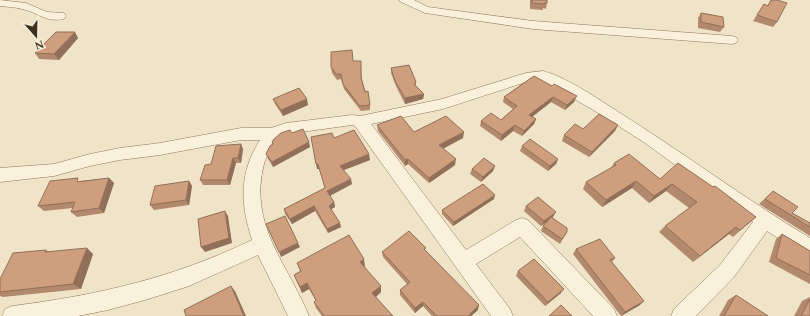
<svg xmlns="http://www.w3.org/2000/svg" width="810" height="316" viewBox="0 0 810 316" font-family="Spectral,serif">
<rect width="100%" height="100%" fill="#f0e4c8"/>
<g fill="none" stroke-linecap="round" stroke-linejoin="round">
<defs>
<g id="minor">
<path d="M0 0 26 3 47 12 64 13 66 16 64 19C45 23 38 12 22 9 15 7 7 7 0 6Z"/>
<path d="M399 0H414L428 7 533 21 732 36 736 37 738 40 736 43 732 44 533 29 425 13 401 2Z"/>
<path d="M543 71C567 77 598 99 620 113 684 153 745 199 810 238V256L803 254 767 231 734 277 696 316H671L674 309 720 265 753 222 645 143 595 111 541 80H532L443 109 371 124 466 250 516 220 522 218 528 220 614 309 617 316H593L520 237 476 264 510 309 513 316H491L355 126 352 125 287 134C285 135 281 136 279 138 273 141 266 158 264 164 248 225 288 264 309 316H288L258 255 189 286 145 300 108 310 78 316H2L5 309 12 306C99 295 173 278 252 240 240 203 239 173 260 140H241L160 155 120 160 90 166 54 176 0 182V168L54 164 90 154 120 148 160 143 241 128H271L286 123 352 115 360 116 442 99 526 73Z"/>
</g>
</defs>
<use href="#minor" stroke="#8d765c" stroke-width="1"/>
<use href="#minor" fill="#faf1dc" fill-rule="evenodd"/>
</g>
<g fill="#b2896c">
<path d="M530 0H547V3L546 9 543 8V10L530 9Z"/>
<path d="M771 0 777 22 773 27 753 21 764 4 767 6Z"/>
<path d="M701 13 724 27 720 32 698 28V18Z"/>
<path d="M78 38 59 60 39 59 35 53Z"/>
<path d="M353 61 361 67 362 80 370 105V110L361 111 344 89 341 79 337 80 332 73 331 67Z"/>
<path d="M391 68 416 82V86L424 94 423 99 405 104 396 86 391 73Z"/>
<path d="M534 76 574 102 565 110 551 102 532 117 536 119 534 124 522 136 513 131 501 141 480 126 481 121 501 120 513 109 503 102 504 97Z"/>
<path d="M273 99 308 105 283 116 275 104Z"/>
<path d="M377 125 414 132 463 138 443 149 455 165 429 183 408 164 405 166 402 162 378 131Z"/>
<path d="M615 131 589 157 562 141 564 135Z"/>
<path d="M334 138 370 160 344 170 352 184 330 196 334 202 335 207 331 209 341 227 328 233 315 211 292 224 285 214 284 209 325 188 319 169H317Z"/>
<path d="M272 142 310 147 273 167 268 159 266 154 272 144Z"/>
<path d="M522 146 558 159 556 164 548 171 520 151Z"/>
<path d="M243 149 241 163H236L230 185H203L200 180 211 164Z"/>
<path d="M614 163 660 179 756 217 733 237 729 234 693 262 659 232 665 226 689 208 666 191 649 203 632 188 602 207 583 189 586 182 611 168Z"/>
<path d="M472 169 493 171 481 182 470 174Z"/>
<path d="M109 178 114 183 104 213 77 217 71 212 73 208 44 211 38 206 81 181Z"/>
<path d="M189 181 192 186 189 205 154 210 150 205Z"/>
<path d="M773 191 792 213 810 223V236L759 204Z"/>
<path d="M494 199 453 226 442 214V210Z"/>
<path d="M526 206 553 217 552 218 567 232 560 244 541 231 543 226 548 221 541 226 524 211Z"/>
<path d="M782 234 810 251V284L769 262 776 239Z"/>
<path d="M576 249 615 258 612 262 640 305 621 316 573 254Z"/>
<path d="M46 250 49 252 93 254 81 289 3 297 0 296V279Z"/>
<path d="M426 251 478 310 471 316H432L423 306 415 313 400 295V290L407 284 383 257 382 252Z"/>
<path d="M297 263 365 266H364L381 292 376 297 393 316H322L316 308 314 302 316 301 309 289 302 293 294 275 300 271Z"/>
<path d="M518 271 561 293 545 306 516 276Z"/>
<path d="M736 295 768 316H719L728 300Z"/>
<path d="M810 297V316H794L802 301Z"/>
</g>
<g fill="#916f58">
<path d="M75 32 78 38 59 60 54 54Z"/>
<path d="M424 94 423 99 405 104V98Z"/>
<path d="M577 96 574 102 565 110 567 105Z"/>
<path d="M553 97 551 102 528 120 529 115Z"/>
<path d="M307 99 308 105 283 116 281 110Z"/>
<path d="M536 119 534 124 522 136 524 131Z"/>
<path d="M515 125 513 131 501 141 502 135Z"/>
<path d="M618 125 615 131 589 157 592 152Z"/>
<path d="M464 132 463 138 438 151 439 145Z"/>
<path d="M309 142 310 147 273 167 272 162Z"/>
<path d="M241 144 243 149 241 163 238 158Z"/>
<path d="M369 154 370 160 341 171 340 166Z"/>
<path d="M233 158 236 163 230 185 227 180Z"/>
<path d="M408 159V164L405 166V160Z"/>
<path d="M456 159 455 165 429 183V178Z"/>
<path d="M558 159 556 164 548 171 550 166Z"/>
<path d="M316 164H318L319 169H317Z"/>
<path d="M495 166 493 171 481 182 483 177Z"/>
<path d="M109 178 114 183 104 213 99 208Z"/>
<path d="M351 179 352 184 329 196 327 191Z"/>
<path d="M189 181 192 186 189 205 186 200Z"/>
<path d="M636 181 632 188 602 207 606 200Z"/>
<path d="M672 184 666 191 649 203 654 196Z"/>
<path d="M495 195 494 199 453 226 454 222Z"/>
<path d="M334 202 335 207 330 210 329 206Z"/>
<path d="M314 206 315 211 292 224 290 219Z"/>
<path d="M225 211 228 216 232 243 205 252 201 247Z"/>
<path d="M556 212 553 217 541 226 544 221Z"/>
<path d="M340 223 341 227 328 233 327 229Z"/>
<path d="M736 227 729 234 693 262 700 256Z"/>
<path d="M298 243 300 247 281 257 279 252Z"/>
<path d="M87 248 93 254 81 289 73 284Z"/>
<path d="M364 259 365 266 361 268 360 262Z"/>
<path d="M307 283 309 289 302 293 300 287Z"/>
<path d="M231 286 235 291 246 316H244Z"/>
<path d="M381 286V292L373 299 372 293Z"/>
<path d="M564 289 561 293 545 306 548 302Z"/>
<path d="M644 301 640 305 621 316 625 312Z"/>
<path d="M423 302V306L415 313V308Z"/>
<path d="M479 305 478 310 471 316H468Z"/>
</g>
<g fill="#cf9f7d" stroke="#916f58">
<path d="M532 0H547V3H544V4L532 3Z"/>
<path d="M771 0H777L787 3 777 22 757 15 764 4 768 6Z"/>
<path d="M701 13 723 17 724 27 701 22Z"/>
<path d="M56 32H75L54 54 35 53Z"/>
<path d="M352 50 353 61H361V78L365 92 368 91 370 105 360 106 343 84 341 74H336L331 67V52Z"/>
<path d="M409 65 416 82 414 84 424 94 405 98 395 81 391 68Z"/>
<path d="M534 76 552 86 554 84 577 96 567 105 553 97 529 115 536 119 524 131 515 125 502 135 481 121 491 113 501 120 517 106 504 97Z"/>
<path d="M299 88 307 99 281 110 273 99Z"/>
<path d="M599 114 618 125 592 152 564 135 575 124 583 129Z"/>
<path d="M401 116 414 132 446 116 464 132 439 145 456 159 429 178 408 159 405 160 377 125Z"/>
<path d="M303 129 309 142 272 162 266 154 270 146 273 144 272 142 274 139 281 133 290 130 292 133Z"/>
<path d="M354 130 369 154 340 166 351 179 327 191 334 202 329 206 340 223 327 229 314 206 290 219 284 209 325 188 318 164H316L311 137 332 133 334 138Z"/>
<path d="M530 139 558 159 550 166 522 146Z"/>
<path d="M241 144 238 158H233L227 180H200L205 165 211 164 216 146Z"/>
<path d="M629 154 660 179 678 163 713 187 715 186 756 217 740 230 736 227 700 256 665 226 697 202 672 184 654 196 636 181 606 200 586 182 616 165 614 163Z"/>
<path d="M484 158 495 166 483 177 472 169Z"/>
<path d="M78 178 77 182 109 178 99 208 71 212 75 202 38 206 50 181Z"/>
<path d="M189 181 186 200 150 205 155 186Z"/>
<path d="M483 184 495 195 454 222 442 210Z"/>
<path d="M773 191 798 207 792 213 810 223V227L765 199Z"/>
<path d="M538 197 556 212 544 221 526 206Z"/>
<path d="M225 211 229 238 201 247 198 219Z"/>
<path d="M285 216 298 243 279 252 266 224Z"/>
<path d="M551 217 567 228V232L562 239 543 226Z"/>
<path d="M409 231 426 248 424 249 479 305 468 316H437L423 302 415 308 400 290 410 282 382 252Z"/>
<path d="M782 234 810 251V275L776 258Z"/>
<path d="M349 235 364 259 360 262 381 286 372 293 393 316H324L314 302 316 300 307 283 300 287 294 275 301 271 297 263Z"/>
<path d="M600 239 615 258 610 260 644 301 625 312 576 249Z"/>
<path d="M87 248 73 284 0 292V279L13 253 46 250 45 252Z"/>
<path d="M534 259 564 289 548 302 518 271Z"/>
<path d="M231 286 244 316H186L184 310Z"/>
<path d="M736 295 768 316H724Z"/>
<path d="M810 299V316H801Z"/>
<path d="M561 305 572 316H549Z"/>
</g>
<g transform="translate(36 36) rotate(160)" stroke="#f7eed8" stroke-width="3" paint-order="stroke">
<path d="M0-3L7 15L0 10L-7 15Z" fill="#3d2e20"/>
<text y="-6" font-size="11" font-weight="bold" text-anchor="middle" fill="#3d2e20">N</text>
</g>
</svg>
